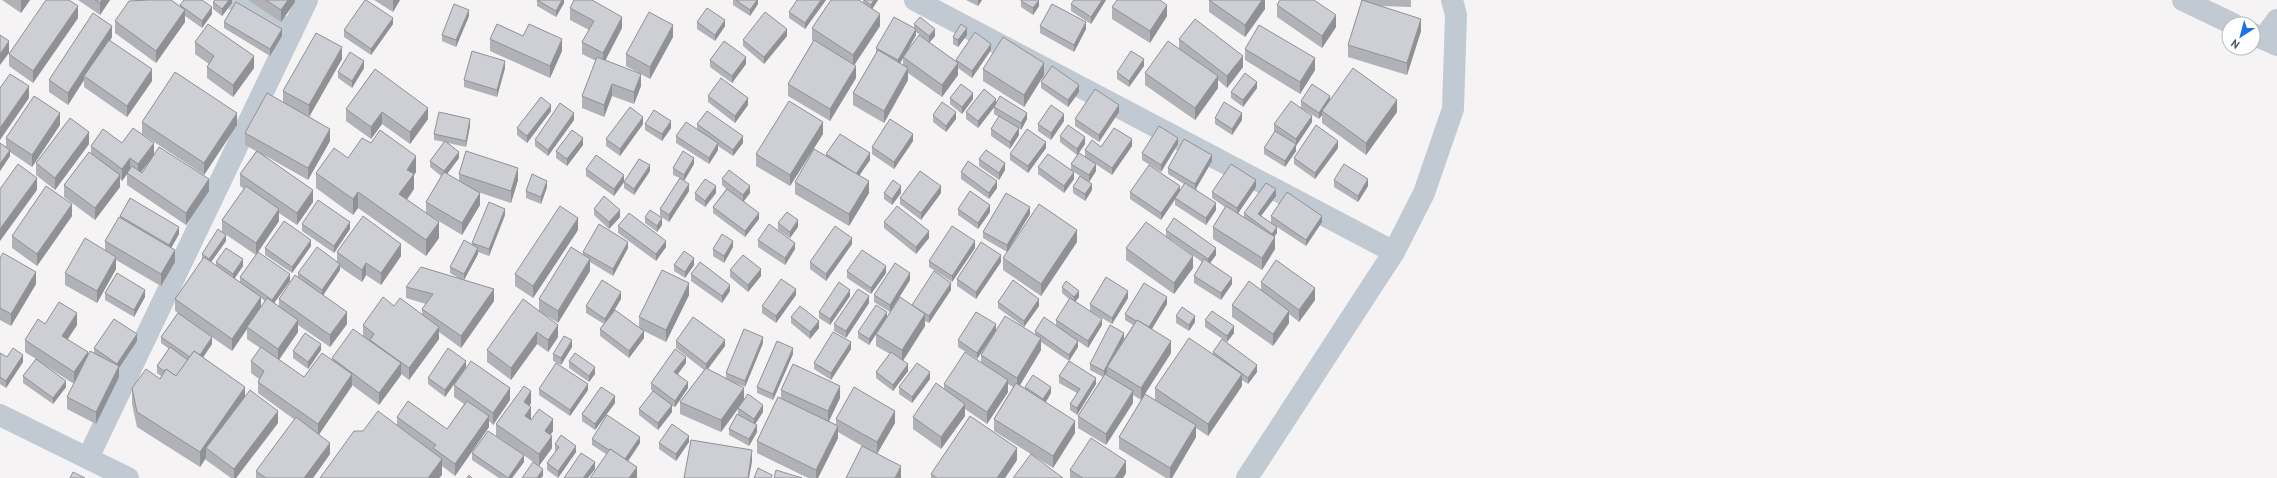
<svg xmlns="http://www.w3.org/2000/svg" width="2277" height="478" viewBox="0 0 2277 478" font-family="'PT Sans',sans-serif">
<rect width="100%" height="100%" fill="#f5f3f3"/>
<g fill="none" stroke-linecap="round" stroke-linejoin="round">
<g stroke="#c1cad2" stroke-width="22">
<path d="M235 0 292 32"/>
<path d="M915 0 1394 252"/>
<path d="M2183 0 2233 24"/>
<path d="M2253 34 2277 45"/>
<path d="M2263 39 2277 20"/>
<path d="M88 458 307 0"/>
<path d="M1247 478 1394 252 1424 193 1453 109 1456 15 1452 0"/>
</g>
<path stroke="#c1cad2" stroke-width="22" d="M0 415 128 478"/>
</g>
<g fill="#b0b2b7" fill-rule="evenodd">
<path d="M2 0H30L21 13Z"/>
<path d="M78 0H110L100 15Z"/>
<path d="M139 0H171L180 7V5L212 14 202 28 185 16V22L156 63 115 33V21L140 1Z"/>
<path d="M232 0V3L222 16 213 9V2Z"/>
<path d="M248 0H295V2L281 22Z"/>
<path d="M374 0H400L393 12Z"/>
<path d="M537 0H564V3L556 17 537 6Z"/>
<path d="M733 0H758V4L750 16 733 5Z"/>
<path d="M826 0 805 29 789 18V12Z"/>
<path d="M863 0H878L872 9 880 26 854 65 856 78 830 121 788 96V84L813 41 812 40V28L863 3Z"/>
<path d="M966 0H982L978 6Z"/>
<path d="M1074 0H1106L1091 24 1071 11V4Z"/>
<path d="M1209 0H1265V9L1245 37 1209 12Z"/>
<path d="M1362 0H1411V7L1381 6 1421 31 1407 75 1348 57V45Z"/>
<path d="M1021 1 1039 6 1033 15 1021 7Z"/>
<path d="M1277 5 1336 27 1322 48 1277 17Z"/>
<path d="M1112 7 1167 16 1150 43 1112 19Z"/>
<path d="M570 8 622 28 605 60 641 86 634 104 612 96 604 117 582 108V96L596 61 582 54V42L589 30 570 20Z"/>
<path d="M469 16 456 47 442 41V35Z"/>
<path d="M78 18 33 83 9 66V54Z"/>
<path d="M224 22 282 36 270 56 224 28Z"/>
<path d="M697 22 725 26 715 41 697 29Z"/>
<path d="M393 24 371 55 344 37V30Z"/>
<path d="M914 24 935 36 929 43 956 61V60L991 50 972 78 958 68V75L942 97 908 73V80L884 123 853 105V93L876 53V48L914 28ZM916 32 926 40 905 55 916 35ZM903 58V65L900 63Z"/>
<path d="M1040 26 1086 29 1074 52 1040 33Z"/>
<path d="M967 35 958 47 953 44V37Z"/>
<path d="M523 36 562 51 550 78 490 51V39Z"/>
<path d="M787 36 764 64 743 46V40Z"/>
<path d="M112 37 110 41 152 81 127 117 84 87V80L68 105 49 92V80Z"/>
<path d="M673 37 650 79 626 66V54Z"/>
<path d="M1179 39 1243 67 1227 88 1218 80V88L1195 120 1145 85V73L1179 49Z"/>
<path d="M195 42 254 68 233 97 207 78V67L209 64 195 54Z"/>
<path d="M1245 49 1315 70 1300 94 1245 60Z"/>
<path d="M342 59 309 117 330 141 308 180 264 155 313 202 297 225 279 213V221L258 252 290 281 274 303 279 306V299L298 278V273L337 261V252L401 256 381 285 366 275 362 282 340 267V270L323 295 347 324 330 347 298 325V332L279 360 304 377 332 360V358L363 336V325L394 306 422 315V309L426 304 406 298V287L462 280 450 273V267L472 245V243L505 215 489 256 478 252V254L464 280 494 301 461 348 439 332V339L409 380 401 374V375L379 405 352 385V386L319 434 330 454 313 478H256V471L295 420 258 393V382L259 379 251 373V361L260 348 247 339V329L232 351 193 324 212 344 203 357 245 396 278 423 236 478H231L206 460V458L200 467 137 427 132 404V388L160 379 161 376 157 373V366L169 349 161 343V337L178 313 175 311V299L202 260V254L226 241 211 262 216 266V262L243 266 234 278 240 282V277L256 255 222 232V220L244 189 240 186V174L256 151 245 145V133L283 102V91ZM261 298 265 301 261 307Z"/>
<path d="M710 60 746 64 732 83 710 67Z"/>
<path d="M1144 66 1129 87 1117 79V72Z"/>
<path d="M364 68 352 88 338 78V72Z"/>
<path d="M505 68 497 97 464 87V80Z"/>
<path d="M375 69 428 119 410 144 382 124 371 139 346 121V109Z"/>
<path d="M983 69 1044 75 1024 107 983 81Z"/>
<path d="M1041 82 1079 92 1068 107 1041 88Z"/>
<path d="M1257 88 1243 107 1231 98V92Z"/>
<path d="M708 96 748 105 735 123 708 102Z"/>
<path d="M950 98 973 99 962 114 950 104Z"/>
<path d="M1330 100 1397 112 1366 155 1322 123V115L1319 119 1301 108V101Z"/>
<path d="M996 104 1027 119 1021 130 1019 128V135L1010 149 991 136V129L999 117 994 114V107L978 128 966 119V112Z"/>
<path d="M551 111 527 143 517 135V128Z"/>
<path d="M1119 112 1099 142 1075 126V119Z"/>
<path d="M933 115 956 119 946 132 933 122Z"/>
<path d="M1215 118 1242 120 1232 135 1215 124Z"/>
<path d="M574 120 548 156 535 146V140Z"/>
<path d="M1064 121 1051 140 1038 131V124Z"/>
<path d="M142 122 237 125 204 175 142 134Z"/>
<path d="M1312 122 1296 146V151L1285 167 1264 154V148L1275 131H1274V124Z"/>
<path d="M643 124 620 156 606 146V139Z"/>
<path d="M645 124 671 128 662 141 645 130Z"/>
<path d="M697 124 743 143 733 156 718 146V150L709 164 676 143V136L697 130Z"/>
<path d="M60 125 32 167 10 152V156L0 171V143L6 147V138Z"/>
<path d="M470 126 466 147 448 143 459 158 447 174 459 181V174L518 180 511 203 478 192 480 205 462 235 427 214 439 238 426 256 358 208 353 215 316 188V173L348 158 416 172 414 175V189L407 200 426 213V202L441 176 430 167V161L444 142 434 140V134Z"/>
<path d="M823 134 790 186 756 166V154Z"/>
<path d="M1060 136 1085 144 1079 153 1096 171 1089 182 1092 190 1085 201 1073 193V187L1080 176 1071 170V164L1077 155 1060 142Z"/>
<path d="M913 141 894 169 872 154V147Z"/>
<path d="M122 143 154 155 209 191 186 225 127 185V174L122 181 120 179V187L95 220 64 197V185L91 153V146ZM151 159 142 173 141 172Z"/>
<path d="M89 144 55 190 36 175V163Z"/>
<path d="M1178 144 1161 172 1142 160V153Z"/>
<path d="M583 145 567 166 556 158V151Z"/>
<path d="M1132 146 1112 175 1085 157V150L1101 147Z"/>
<path d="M1046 148 1028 173 1010 160V154Z"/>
<path d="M1338 148 1315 179 1294 164V158Z"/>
<path d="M826 154 870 160 859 176 869 193 849 226 795 194V182L826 156Z"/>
<path d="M979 159 1005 170 999 180 979 166Z"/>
<path d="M1212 161 1196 189 1216 210 1206 225 1175 205V199L1161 220 1130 199V192L1180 191 1184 184 1168 174V168Z"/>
<path d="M694 164 684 181 689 191 669 222 660 216V209L680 178 673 175V168Z"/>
<path d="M1038 167 1074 179 1064 193 1038 174Z"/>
<path d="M586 169 624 182 614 196 586 176Z"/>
<path d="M650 171 634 195 624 188V182Z"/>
<path d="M961 172 997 188 989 199 961 179Z"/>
<path d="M722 179 750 193 744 201 759 219 745 237 713 213V207L726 189 722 185Z"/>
<path d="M1334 180 1368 186 1358 202 1334 187Z"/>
<path d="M547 187 541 204 526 198V191Z"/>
<path d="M1256 187 1238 213 1244 218V213L1276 196 1261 216 1271 223V216L1322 222 1306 246 1277 227V233L1274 237 1275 249 1262 270 1213 239V227L1225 207 1212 198V192Z"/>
<path d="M695 193H716L705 207 695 200Z"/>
<path d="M884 193H901L892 205 884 199Z"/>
<path d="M941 193 921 220 900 204V198Z"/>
<path d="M594 209 620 217 609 229 594 215Z"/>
<path d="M958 209 990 212 978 229 958 215Z"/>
<path d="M1030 214 1010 246 1077 242 1041 296 1003 270V258L1007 252 983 238V232Z"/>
<path d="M72 216 37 266 12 248V236Z"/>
<path d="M120 216 179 234 171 248 175 262 161 286 116 260V269L97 303 65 285V273L105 250V241L120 218Z"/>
<path d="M645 217 662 225 657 232 645 223Z"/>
<path d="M884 222 929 238 916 254 884 228Z"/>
<path d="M778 223 798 227 790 238 778 230Z"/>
<path d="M302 224 350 229 334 253 302 231Z"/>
<path d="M618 226 666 247 656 261 618 233Z"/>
<path d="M578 230 533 298 515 286V274Z"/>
<path d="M1166 230 1216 255 1210 263 1232 284 1221 300 1194 283V276L1202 262 1172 240 1193 268 1174 294 1126 260V248L1166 236Z"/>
<path d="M758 240 795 249 785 265 758 247Z"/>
<path d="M852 244 826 281 810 269V262Z"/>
<path d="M311 246 292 273 265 255V248Z"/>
<path d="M733 247 724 263 713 256V249Z"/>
<path d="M628 248 613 276 590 262V271L558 323 547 316 558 337 548 352 537 344 511 380 487 362V350L539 310V299L583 255V252Z"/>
<path d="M975 248 952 282 929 267V261Z"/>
<path d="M0 258 36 284 11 326 0 320Z"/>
<path d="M1001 262 976 299 957 286V279Z"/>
<path d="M674 265H694L685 278 674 271Z"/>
<path d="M730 270 761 276 748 292 730 277Z"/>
<path d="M847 271 886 273 871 294 847 278Z"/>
<path d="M691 274 730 291 722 303 691 281Z"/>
<path d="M910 280 890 312 874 302V295Z"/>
<path d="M1261 282 1315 300 1299 322 1289 314V323L1273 346 1232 317V305L1261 290Z"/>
<path d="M1062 287 1079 297 1075 302 1102 325 1088 348 1078 341V347L1069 361 1096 384 1077 415 1070 410V404L1077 393 1059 383V376L1069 361 1041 342V350L1020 385 1025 388V387L1051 393 1046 402 1075 433 1053 468 994 431V419L1013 387 1008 384V392L987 424 965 409V416L941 449 913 429V417L944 389V384L981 363V355L1035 334V331L1056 326V320L1069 299 1062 293Z"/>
<path d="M951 290 929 323 925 321V326L903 361 908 371 893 391 876 378V372L890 354 876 346V334L869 345 858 338V332L912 305Z"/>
<path d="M105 293 145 297 134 317 105 300Z"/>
<path d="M689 295 666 342 644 331V338L629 358 600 336V329L604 324 586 313V306L621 299 613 313 639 328V317Z"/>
<path d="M796 295 776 323 762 313V306Z"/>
<path d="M850 296 830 325 819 318V312Z"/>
<path d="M1128 298 1112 324 1090 311V304Z"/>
<path d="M998 302 1039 306 1024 327 998 308Z"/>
<path d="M869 303 846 338 834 331V324Z"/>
<path d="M1167 304 1152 329 1171 353 1145 394 1155 400V388L1213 354V352L1257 372 1248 384 1242 380V386L1208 436 1196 428V437L1172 478H1166L1119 449V437L1141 400 1133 395V403L1106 445 1078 428V416L1103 377 1090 370V364L1124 339 1133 325 1125 320V314Z"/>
<path d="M1176 316 1195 322 1189 331 1176 323Z"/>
<path d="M791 317 819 328 810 339 791 323Z"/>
<path d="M1205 320 1234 333 1227 342 1205 327Z"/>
<path d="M45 324 77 325 68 339 88 356 94 353V348L137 341 119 368V377L96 424 67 409V397L74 384 40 362 66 387 53 404 23 383V376L36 359 25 352V340Z"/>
<path d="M996 331 977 359 958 347V340Z"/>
<path d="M676 341 725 346 708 369 726 378V373L763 343 745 387 735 383 744 399 763 412 755 424 757 432 749 446 729 435V429L738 414V409L721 432 680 414V402L704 370 676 348Z"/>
<path d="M572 347 561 365 553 361V354Z"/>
<path d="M851 349 831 380 814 369V363Z"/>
<path d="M321 350 308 369 293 358V351Z"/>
<path d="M0 353 7 357 23 362 6 388 0 384Z"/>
<path d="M793 354 773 400 757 393V387Z"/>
<path d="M569 361 595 374 589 382 569 368Z"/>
<path d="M686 363 678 374 688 388 675 407 672 406V412L658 430 639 415V409L653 391 651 390V383Z"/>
<path d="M466 367 445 397 428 384V378Z"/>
<path d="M930 379 912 403 899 394V387Z"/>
<path d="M454 385 510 400 493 425 489 421V427L455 476 442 466V475L439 478H320L363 431 397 425V417L447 429 464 404 454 397Z"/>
<path d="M539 389 588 390 570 416 539 395Z"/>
<path d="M781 390 840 398 829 421 836 425V419L895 423 877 453 901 478H846L862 446 838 432V438L818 478H808L757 453V441L781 398Z"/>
<path d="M531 403 530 405 531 419 553 431 550 435 552 448 539 466 496 436V424Z"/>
<path d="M615 403 595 430 582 421V414Z"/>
<path d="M592 439 640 443 628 461 637 478 606 454 592 445Z"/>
<path d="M689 442 676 461 659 449V443Z"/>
<path d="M555 444 576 452 558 478 547 470V463L556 451H555Z"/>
<path d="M472 453 524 462 512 478H499L472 460Z"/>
<path d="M1017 460 1005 478H931V474Z"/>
<path d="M1070 470 1126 473 1123 478H1070Z"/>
</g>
<g fill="#909195">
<path d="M21 0H30L21 13Z"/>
<path d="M102 0H110L100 15V3Z"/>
<path d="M229 0H232V3L222 16V9Z"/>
<path d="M288 0H295V2L281 22V10Z"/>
<path d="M393 0H400L393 12Z"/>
<path d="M562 0H564V3L556 17V11Z"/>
<path d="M757 0H758V4L750 16V10Z"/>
<path d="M821 0H826L805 29V23Z"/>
<path d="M874 0H878L871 11V5Z"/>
<path d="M978 0H982L978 6Z"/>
<path d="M1039 0V6L1033 15V8Z"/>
<path d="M1102 0H1106L1091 24V17Z"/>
<path d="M1262 0H1265V9L1245 37V25Z"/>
<path d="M1167 5V16L1150 43V31Z"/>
<path d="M78 6V18L33 83V71Z"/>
<path d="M212 7V14L202 28V21Z"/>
<path d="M185 10V22L156 63V51Z"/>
<path d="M469 10V16L456 47V40Z"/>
<path d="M880 14V26L853 67V55Z"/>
<path d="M1336 15V27L1322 48V36Z"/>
<path d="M622 17V28L603 65V53Z"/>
<path d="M393 18V24L371 55V49Z"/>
<path d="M1421 19V31L1407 75V63Z"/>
<path d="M725 20V26L715 41V35Z"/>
<path d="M1086 22V29L1074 52V45Z"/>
<path d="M673 25V37L650 79V67Z"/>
<path d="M112 26V37L86 77 84 76V80L68 105V93Z"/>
<path d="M967 28V35L958 47V40Z"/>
<path d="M282 29V36L270 56V49Z"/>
<path d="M787 29V36L764 64V57Z"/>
<path d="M916 29V35L898 67V60Z"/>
<path d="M935 29V36L929 43V36Z"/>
<path d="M562 39V51L550 78V66Z"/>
<path d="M9 41V53L0 65V54Z"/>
<path d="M991 44V50L972 78V71Z"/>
<path d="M342 47V59L309 117V105Z"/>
<path d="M254 56V68L233 97V85Z"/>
<path d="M1243 56V67L1227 88V76Z"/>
<path d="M746 57V64L732 83V76Z"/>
<path d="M1315 58V70L1300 94V82Z"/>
<path d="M1144 59V66L1129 87V81Z"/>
<path d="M364 61V68L352 88V81Z"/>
<path d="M505 61V68L497 97V90Z"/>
<path d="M958 63V75L942 97V85Z"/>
<path d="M1044 63V75L1024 107V95Z"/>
<path d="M856 66V78L830 121V109Z"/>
<path d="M908 68V80L884 123V111Z"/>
<path d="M152 69V81L127 117V106Z"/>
<path d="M641 74V86L634 104V92Z"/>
<path d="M1218 76V88L1195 120V108Z"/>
<path d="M1257 82V88L1243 107V100Z"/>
<path d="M612 84V96L604 117V105Z"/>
<path d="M1079 85V92L1068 107V100Z"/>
<path d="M29 86V98L0 140V128Z"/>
<path d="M973 93V99L962 114V107Z"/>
<path d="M1330 96V103L1322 111V115L1319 119V113Z"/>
<path d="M748 98V105L735 123V116Z"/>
<path d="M996 99V105L978 128V121Z"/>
<path d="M1397 100V112L1366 155V143Z"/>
<path d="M551 105V111L527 143V136Z"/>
<path d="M1119 105V112L1099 142V135Z"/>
<path d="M428 108V119L410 144V132Z"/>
<path d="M382 112V124L371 139V127Z"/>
<path d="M956 112V119L946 132V126Z"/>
<path d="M60 113V125L32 167V155Z"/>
<path d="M237 113V125L204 175V163Z"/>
<path d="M574 113V120L548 156V150Z"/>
<path d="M1027 113V119L1021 130V123Z"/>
<path d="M1242 113V120L1232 135V129Z"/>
<path d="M1064 114V121L1051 140V133Z"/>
<path d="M1312 116V122L1296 146V139Z"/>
<path d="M643 117V124L620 156V149Z"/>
<path d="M470 119V126L466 147V141Z"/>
<path d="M671 121V128L662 141V134Z"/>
<path d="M823 122V134L790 186V175Z"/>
<path d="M1019 128V135L1010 149V142Z"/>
<path d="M330 129V141L308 180V168Z"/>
<path d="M89 132V144L55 190V178Z"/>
<path d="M913 134V141L894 169V162Z"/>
<path d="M743 136V143L733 156V150Z"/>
<path d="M1085 137V144L1077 155V149Z"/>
<path d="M583 138V145L567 166V159Z"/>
<path d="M1178 138V144L1161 172V165Z"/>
<path d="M1132 139V146L1112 175V168Z"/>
<path d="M1338 141V148L1315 179V173Z"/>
<path d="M1046 142V148L1028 173V166Z"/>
<path d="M154 143V155L138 176V164Z"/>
<path d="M718 143V150L709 164V158Z"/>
<path d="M1296 144V151L1285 167V161Z"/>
<path d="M10 150V156L0 171V164Z"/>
<path d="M459 152V158L444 178V171Z"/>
<path d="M870 153V160L856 180V174Z"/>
<path d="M1212 155V161L1195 190V184Z"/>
<path d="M416 156V172L414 175V189L399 210V194L407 170Z"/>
<path d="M130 158V170L122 181V169Z"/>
<path d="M694 158V164L684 181V175Z"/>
<path d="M1005 163V170L999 180V173Z"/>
<path d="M1096 164V171L1089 182V175Z"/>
<path d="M650 165V171L634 195V189Z"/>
<path d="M518 168V180L511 203V191Z"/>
<path d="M1074 172V179L1064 193V186Z"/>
<path d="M120 175V187L95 220V208Z"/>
<path d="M624 175V182L614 196V189Z"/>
<path d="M37 178V190L0 241V229Z"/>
<path d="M209 179V191L186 225V213Z"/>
<path d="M1368 179V186L1358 202V196Z"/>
<path d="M1256 180V187L1237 215V208Z"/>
<path d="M547 181V187L541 204V197Z"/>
<path d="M869 181V193L849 226V214Z"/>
<path d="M997 181V188L989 199V193Z"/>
<path d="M689 184V191L669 222V215Z"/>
<path d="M1092 184V190L1085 201V194Z"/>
<path d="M716 186V193L705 207V201Z"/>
<path d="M750 186V193L743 202V195Z"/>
<path d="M901 186V193L892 205V199Z"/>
<path d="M941 186V193L921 220V213Z"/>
<path d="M1180 186V192L1161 220V213Z"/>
<path d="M1276 189V196L1258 220V214Z"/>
<path d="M313 190V202L297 225V213Z"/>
<path d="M358 192V208L353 215V199Z"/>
<path d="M480 193V205L462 235V223Z"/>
<path d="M1216 203V210L1206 225V218Z"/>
<path d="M72 204V216L37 266V254Z"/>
<path d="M990 205V212L978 229V223Z"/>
<path d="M1030 207V214L1007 252V245Z"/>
<path d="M279 209V221L256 255V243Z"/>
<path d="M505 209V215L489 256V249Z"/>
<path d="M620 210V217L609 229V222Z"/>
<path d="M759 213V219L745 237V231Z"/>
<path d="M1322 216V222L1306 246V240Z"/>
<path d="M578 218V230L533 298V286Z"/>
<path d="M662 218V225L657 232V226Z"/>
<path d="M798 220V227L790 238V232Z"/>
<path d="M350 222V229L334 253V246Z"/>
<path d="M439 222V238L426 256V240Z"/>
<path d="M179 227V234L169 252V245Z"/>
<path d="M1277 227V233L1272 240V234Z"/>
<path d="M1077 230V242L1041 296V284Z"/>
<path d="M929 231V238L916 254V247Z"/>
<path d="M226 235V241L209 265V259Z"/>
<path d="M1275 237V249L1262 270V258Z"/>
<path d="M852 238V244L826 281V274Z"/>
<path d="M311 240V246L292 273V267Z"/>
<path d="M666 241V247L656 261V254Z"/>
<path d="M733 241V247L724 263V256Z"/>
<path d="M975 241V248L952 282V276Z"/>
<path d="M628 242V248L613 276V269Z"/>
<path d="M795 243V249L785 265V258Z"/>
<path d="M401 244V256L381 285V273Z"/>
<path d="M478 248V254L464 280V274Z"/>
<path d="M1216 248V255L1208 266V259Z"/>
<path d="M175 250V262L161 286V274Z"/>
<path d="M1001 255V262L976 299V292Z"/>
<path d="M1193 256V268L1174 294V283Z"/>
<path d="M116 257V269L97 303V291Z"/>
<path d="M694 258V265L685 278V272Z"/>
<path d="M243 259V266L233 281V274Z"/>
<path d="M590 259V271L558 323V311Z"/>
<path d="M366 263V275L362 282V270Z"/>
<path d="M340 264V270L322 297V290Z"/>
<path d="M886 266V273L871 294V288Z"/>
<path d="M761 269V276L748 292V285Z"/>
<path d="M36 272V284L11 326V314Z"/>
<path d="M910 273V280L890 312V305Z"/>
<path d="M290 274V281L272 306V300Z"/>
<path d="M1232 278V284L1221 300V293Z"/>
<path d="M689 283V295L666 342V330Z"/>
<path d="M951 283V290L929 323V316Z"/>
<path d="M730 285V291L722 303V296Z"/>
<path d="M1315 288V300L1299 322V310Z"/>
<path d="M494 289V301L461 348V336Z"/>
<path d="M796 289V295L776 323V316Z"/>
<path d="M145 290V297L134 317V310Z"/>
<path d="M850 290V296L830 325V319Z"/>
<path d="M1079 291V297L1074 303V297Z"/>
<path d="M1128 291V298L1112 324V318Z"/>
<path d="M621 292V299L605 325V319Z"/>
<path d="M869 296V303L846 338V331Z"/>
<path d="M261 297V309L247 327V329L232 351V339Z"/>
<path d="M1167 297V304L1148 335V328Z"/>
<path d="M1039 299V306L1024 327V321Z"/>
<path d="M1289 311V323L1273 346V334Z"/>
<path d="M347 312V324L330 347V335Z"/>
<path d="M887 312V318L869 345V339Z"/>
<path d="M77 313V325L62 347V336Z"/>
<path d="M925 314V326L902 362V350Z"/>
<path d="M1195 316V322L1189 331V325Z"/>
<path d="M1102 319V325L1088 348V341Z"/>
<path d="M298 320V332L278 361V349Z"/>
<path d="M819 321V328L810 339V332Z"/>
<path d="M996 324V331L977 359V353Z"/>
<path d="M558 325V337L548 352V340Z"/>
<path d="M1234 326V333L1227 342V336Z"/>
<path d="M439 327V339L409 380V368Z"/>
<path d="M644 331V338L629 358V351Z"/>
<path d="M537 332V344L511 380V368Z"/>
<path d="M1124 333V339L1107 367V372L1104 378V371Z"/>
<path d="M137 334V341L119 368V377L96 424V412L117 368V364Z"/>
<path d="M212 337V344L196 368V361Z"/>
<path d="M763 337V343L745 387V381Z"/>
<path d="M1041 338V350L1017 390V378Z"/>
<path d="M572 340V347L561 365V358Z"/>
<path d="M725 340V346L706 371V364Z"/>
<path d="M1078 341V347L1069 361V355Z"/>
<path d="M1171 341V353L1141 400V388Z"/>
<path d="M851 342V349L831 380V373Z"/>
<path d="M321 344V350L308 369V362Z"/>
<path d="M793 348V354L773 400V394Z"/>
<path d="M88 352V364L74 384V372Z"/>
<path d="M23 355V362L6 388V381Z"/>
<path d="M686 357V363L674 379V372Z"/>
<path d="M466 361V367L445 397V390Z"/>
<path d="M401 363V375L379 405V393Z"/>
<path d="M908 364V371L893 391V385Z"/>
<path d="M1257 365V372L1248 384V378Z"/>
<path d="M595 367V374L589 382V376Z"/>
<path d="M930 372V379L912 403V397Z"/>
<path d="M352 374V386L318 436V424Z"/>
<path d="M1242 374V386L1208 436V424Z"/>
<path d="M1096 378V384L1077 415V408Z"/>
<path d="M1008 380V392L987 424V412Z"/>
<path d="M66 381V387L53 404V398Z"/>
<path d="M688 382V388L675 407V401Z"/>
<path d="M588 384V390L570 416V410Z"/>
<path d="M840 386V398L828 423V411Z"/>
<path d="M245 387V403L206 448V458L200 467V452Z"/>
<path d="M1051 387V393L1043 406V399Z"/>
<path d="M510 388V400L493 425V413Z"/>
<path d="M744 388V400L721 432V420Z"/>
<path d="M531 391V403L524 414V402Z"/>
<path d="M1133 391V403L1106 445V434Z"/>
<path d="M615 396V403L595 430V424Z"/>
<path d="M965 404V416L941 449V437Z"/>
<path d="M672 405V412L658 430V423Z"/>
<path d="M763 405V412L754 426V419Z"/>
<path d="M531 407V419L525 428V416Z"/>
<path d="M278 411V423L236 478H234V469Z"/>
<path d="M895 411V423L877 454V442Z"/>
<path d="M489 416V427L455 476V464Z"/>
<path d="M553 419V431L545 443V431Z"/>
<path d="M1075 421V433L1053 468V456Z"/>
<path d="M757 425V432L749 446V439Z"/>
<path d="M1196 425V437L1172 478H1170V468Z"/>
<path d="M838 426V438L818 478H816V470Z"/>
<path d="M552 436V448L539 466V454Z"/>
<path d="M689 436V442L676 461V454Z"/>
<path d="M640 437V443L624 467V460Z"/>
<path d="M330 443V454L313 478H304Z"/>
<path d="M576 446V452L558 478V471Z"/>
<path d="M1017 448V460L1005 478H997Z"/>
<path d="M752 450V462L749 478H748Z"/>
<path d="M524 455V462L512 478H508Z"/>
<path d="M442 459V475L439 478H428Z"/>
<path d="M1126 461V473L1123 478H1115Z"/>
<path d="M595 462V469L588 478H583Z"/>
<path d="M901 466V478H895Z"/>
<path d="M637 467V478H629Z"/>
<path d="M543 469V476L541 478H537Z"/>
</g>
<g fill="#cdcfd5" stroke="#909195">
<path d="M46 0H69L78 6 33 71 9 54Z"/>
<path d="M95 0H102L100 3Z"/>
<path d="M148 0H171L185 10 156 51 115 21 129 1Z"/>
<path d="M184 0H202L212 7 202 21 180 5Z"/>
<path d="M215 0H229L222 9 213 2Z"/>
<path d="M266 0H288L281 10Z"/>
<path d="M365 0H366L393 18 371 49 344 30Z"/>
<path d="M537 0H562L556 11Z"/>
<path d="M574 0H592L622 17 603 53 582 42 594 21 570 8Z"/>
<path d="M736 0H757L750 10Z"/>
<path d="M797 0H821L805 23 789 12Z"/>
<path d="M831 0H859L880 14 853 55 812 28Z"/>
<path d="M864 0H874L871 5Z"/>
<path d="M1021 0H1039L1033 8 1021 1Z"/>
<path d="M1074 0H1102L1091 17 1071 4Z"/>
<path d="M1117 0H1160L1167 5 1150 31 1112 7Z"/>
<path d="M1209 0H1262L1245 25Z"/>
<path d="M1280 0H1314L1336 15 1322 36 1277 5Z"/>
<path d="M1362 0 1421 19 1407 63 1348 45Z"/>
<path d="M236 2 282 29 270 49 224 22Z"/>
<path d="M454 4 469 10 456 40 442 35Z"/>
<path d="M1052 4 1086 22 1074 45 1040 26Z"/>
<path d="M707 8 725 20 715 35 697 22Z"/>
<path d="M649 12 673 25 650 67 626 54Z"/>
<path d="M765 12 787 29 764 57 743 40Z"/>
<path d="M93 13 112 26 68 93 49 80Z"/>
<path d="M894 17 916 29 898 60 876 48Z"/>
<path d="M920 17 935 29 929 36 914 24Z"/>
<path d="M1195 19 1243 56 1227 76 1179 39Z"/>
<path d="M208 24 254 56 233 85 207 67 214 56 195 42Z"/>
<path d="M497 24 523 36 529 24 562 39 550 66 490 39Z"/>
<path d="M961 24 967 28 958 40 953 37Z"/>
<path d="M1259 25 1315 58 1300 82 1245 49Z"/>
<path d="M975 32 991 44 972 71 956 60Z"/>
<path d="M316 33 342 47 309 105 283 91Z"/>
<path d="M0 35 9 41 0 54Z"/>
<path d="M919 35 958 63 942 85 903 57Z"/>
<path d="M1003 37 1044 63 1024 95 983 69Z"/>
<path d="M109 40 152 69 127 106 84 76Z"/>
<path d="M814 40 856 66 830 109 788 84Z"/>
<path d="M724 41 746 57 732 76 710 60Z"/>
<path d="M1168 41 1218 76 1195 108 1145 73Z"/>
<path d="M878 50 908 68 884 111 853 93Z"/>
<path d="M472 51 505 61 497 90 464 80Z"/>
<path d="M1131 51 1144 59 1129 81 1117 72Z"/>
<path d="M350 52 364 61 352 81 338 72Z"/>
<path d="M597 57 641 74 634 92 612 84 604 105 582 96Z"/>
<path d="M1052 66 1079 85 1068 100 1041 82Z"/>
<path d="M1353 68 1397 100 1366 143 1322 111Z"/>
<path d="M375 69 428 108 410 132 382 112 371 127 346 109Z"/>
<path d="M175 72 237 113 204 163 142 122Z"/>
<path d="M1245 73 1257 82 1243 100 1231 92Z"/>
<path d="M10 74 29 86 0 128V88Z"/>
<path d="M721 78 748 98 735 116 708 96Z"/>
<path d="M961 84 973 93 962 107 950 98Z"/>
<path d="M1312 84 1330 96 1319 113 1301 101Z"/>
<path d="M984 89 996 99 978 121 966 112Z"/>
<path d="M1095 89 1119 105 1099 135 1075 119Z"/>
<path d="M267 93 330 129 308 168 245 133Z"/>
<path d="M34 96 60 113 32 155 6 138Z"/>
<path d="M1000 96 1027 113 1021 123 994 107Z"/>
<path d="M541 97 551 105 527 136 517 128Z"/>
<path d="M789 101 823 122 790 175 756 154Z"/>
<path d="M1291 101 1312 116 1296 139 1274 124Z"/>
<path d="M942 102 956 112 946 126 933 115Z"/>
<path d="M1224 102 1242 113 1232 129 1215 118Z"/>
<path d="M560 103 574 113 548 150 535 140Z"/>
<path d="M1051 105 1064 114 1051 133 1038 124Z"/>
<path d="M630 107 643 117 620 149 606 139Z"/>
<path d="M654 110 671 121 662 134 645 124Z"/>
<path d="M707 111 743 136 733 150 697 124Z"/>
<path d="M439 112 470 119 466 141 434 134Z"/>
<path d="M999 116 1019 128 1010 142 991 129Z"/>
<path d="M70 118 89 132 55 178 36 163Z"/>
<path d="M890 119 913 134 894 162 872 147Z"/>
<path d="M686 122 718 143 709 158 676 136Z"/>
<path d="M1068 125 1085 137 1077 149 1060 136Z"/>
<path d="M1316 125 1338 141 1315 173 1294 158Z"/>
<path d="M1159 126 1178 138 1161 165 1142 153Z"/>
<path d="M133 128 154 143 138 164 130 158 122 169 91 146 103 129 122 143Z"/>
<path d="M1114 128 1132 139 1112 168 1085 150 1092 140 1101 147Z"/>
<path d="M1027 129 1046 142 1028 166 1010 154Z"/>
<path d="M380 130 416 156 407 170 414 174 399 194 439 222 426 240 358 192 353 199 316 173 334 148 348 158 362 138 371 143Z"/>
<path d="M572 130 583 138 567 159 556 151Z"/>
<path d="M1275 131 1296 144 1285 161 1264 148Z"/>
<path d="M840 134 870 153 856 174 826 154Z"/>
<path d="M1184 139 1212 155 1195 184 1168 168Z"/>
<path d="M445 141 459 152 444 171 430 161Z"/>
<path d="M0 143 10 150 0 164Z"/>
<path d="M159 147 209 179 186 213 127 173 132 166 142 173Z"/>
<path d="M814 149 869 181 849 214 795 182Z"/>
<path d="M986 150 1005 163 999 173 979 159Z"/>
<path d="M257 151 313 190 297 213 240 174Z"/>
<path d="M466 151 518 168 511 191 459 174Z"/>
<path d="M683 151 694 158 684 175 673 168Z"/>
<path d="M89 152 120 175 95 208 64 185Z"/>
<path d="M1079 153 1096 164 1089 175 1071 164Z"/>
<path d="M1048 154 1074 172 1064 186 1038 167Z"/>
<path d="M596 155 624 175 614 189 586 169Z"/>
<path d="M639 159 650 165 634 189 624 182Z"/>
<path d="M968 161 997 181 989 193 961 172Z"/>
<path d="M18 164 37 178 0 229V189Z"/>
<path d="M1231 164 1256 180 1237 208 1212 192Z"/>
<path d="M1344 164 1368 179 1358 196 1334 180Z"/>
<path d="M1149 165 1180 186 1161 213 1130 192Z"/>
<path d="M729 170 750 186 743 195 722 179Z"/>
<path d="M920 171 941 186 921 213 900 198Z"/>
<path d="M444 172 480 193 462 223 426 202Z"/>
<path d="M532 174 547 181 541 197 526 191Z"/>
<path d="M1080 176 1092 184 1085 194 1073 187Z"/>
<path d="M680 178 689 184 669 215 660 209Z"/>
<path d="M705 179 716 186 705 201 695 193Z"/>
<path d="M893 180 901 186 892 199 884 193Z"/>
<path d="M1185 183 1216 203 1206 218 1175 198Z"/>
<path d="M1266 183 1276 189 1258 214 1277 227 1272 234 1244 213Z"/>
<path d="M46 186 72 204 37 254 12 236Z"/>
<path d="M246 186 279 209 256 243 222 220Z"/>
<path d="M727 189 759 213 745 231 713 207Z"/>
<path d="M970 191 990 205 978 223 958 209Z"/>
<path d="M1287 192 1322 216 1306 240 1271 216Z"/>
<path d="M1006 193 1030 207 1007 245 983 232Z"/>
<path d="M604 196 620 210 609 222 594 209Z"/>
<path d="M130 198 179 227 169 245 120 216Z"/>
<path d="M318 200 350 222 334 246 302 224Z"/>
<path d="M489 202 505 209 489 249 472 243Z"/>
<path d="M1039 204 1077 230 1041 284 1003 258Z"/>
<path d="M560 206 578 218 533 286 515 274Z"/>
<path d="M897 206 929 231 916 247 884 222Z"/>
<path d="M1226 206 1275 237 1262 258 1213 227Z"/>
<path d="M650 210 662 218 657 226 645 217Z"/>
<path d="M787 212 798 220 790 232 778 223Z"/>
<path d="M629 213 666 241 656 254 618 226Z"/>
<path d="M363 216 401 244 381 273 366 263 362 270 337 252Z"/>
<path d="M119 217 175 250 161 274 105 241Z"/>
<path d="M1174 218 1216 248 1208 259 1166 230Z"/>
<path d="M284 221 311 240 292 267 265 248Z"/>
<path d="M1146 222 1193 256 1174 283 1126 248Z"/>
<path d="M599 224 628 242 613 269 583 252Z"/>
<path d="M769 224 795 243 785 258 758 240Z"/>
<path d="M835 226 852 238 826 274 810 262Z"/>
<path d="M952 226 975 241 952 276 929 261Z"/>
<path d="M218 229 226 235 209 259 202 254Z"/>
<path d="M722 234 733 241 724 256 713 249Z"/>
<path d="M85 238 116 257 97 291 65 273Z"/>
<path d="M464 240 478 248 464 274 450 267Z"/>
<path d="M981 242 1001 255 976 292 957 279Z"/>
<path d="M317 247 340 264 322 290 298 273Z"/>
<path d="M571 247 590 259 558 311 539 299Z"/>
<path d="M226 248 243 259 233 274 216 262Z"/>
<path d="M862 250 886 266 871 288 847 271Z"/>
<path d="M684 251 694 258 685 272 674 265Z"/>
<path d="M258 252 290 274 272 300 240 277Z"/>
<path d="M3 253 36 272 11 314 0 308V258Z"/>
<path d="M743 255 761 269 748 285 730 270Z"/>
<path d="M204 257 261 297 232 339 175 299Z"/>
<path d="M1204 259 1232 278 1221 293 1194 276Z"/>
<path d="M1276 260 1315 288 1299 310 1261 282Z"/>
<path d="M700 262 730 285 722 296 691 274Z"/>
<path d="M895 263 910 273 890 305 874 295Z"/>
<path d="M421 267 494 289 461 336 422 309 433 294 406 287Z"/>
<path d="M662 270 689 283 666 330 639 317Z"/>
<path d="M934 271 951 283 929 316 912 305Z"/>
<path d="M117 273 145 290 134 310 105 293Z"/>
<path d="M295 275 347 312 330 335 279 299Z"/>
<path d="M1106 277 1128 291 1112 318 1090 304Z"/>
<path d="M781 279 796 289 776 316 762 306Z"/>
<path d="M602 280 621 292 605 319 586 306Z"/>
<path d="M1013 280 1039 299 1024 321 998 302Z"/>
<path d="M1066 281 1079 291 1074 297 1062 287Z"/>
<path d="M1249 281 1289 311 1273 334 1232 305Z"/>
<path d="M839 282 850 290 830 319 819 312Z"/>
<path d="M1144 283 1167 297 1149 327 1137 320 1136 321 1125 314Z"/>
<path d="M858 289 869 296 846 331 834 324Z"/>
<path d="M383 297 394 306 400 298 439 327 409 368 370 340 374 334 363 325Z"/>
<path d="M900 297 925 314 902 350 876 334Z"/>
<path d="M267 298 298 320 278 349 247 327Z"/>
<path d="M1070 298 1102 319 1088 341 1056 320Z"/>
<path d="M523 299 558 325 548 340 537 332 511 368 487 350Z"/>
<path d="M59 302 77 313 62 336 88 352 74 372 25 340 38 319 45 324Z"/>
<path d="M876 305 887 312 869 339 858 332Z"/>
<path d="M800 306 819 321 810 332 791 317Z"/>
<path d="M1182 307 1195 316 1189 325 1176 316Z"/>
<path d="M615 310 644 331 629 351 600 329Z"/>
<path d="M1212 311 1234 326 1227 336 1205 320Z"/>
<path d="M976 312 996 324 977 353 958 340Z"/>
<path d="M178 313 212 337 200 355 194 351 190 357 161 337Z"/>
<path d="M1005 316 1041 338 1017 378 981 355Z"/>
<path d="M693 317 725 340 706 364 676 341Z"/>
<path d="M1044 317 1078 341 1069 355 1035 331Z"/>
<path d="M114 319 137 334 117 364 94 348Z"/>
<path d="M1137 320 1171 341 1141 388 1107 367Z"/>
<path d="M1110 325 1124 333 1104 371 1090 364Z"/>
<path d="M353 329 401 363 379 393 332 358Z"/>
<path d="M744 329 763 337 745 381 726 373Z"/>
<path d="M833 332 851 342 831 373 814 363Z"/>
<path d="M305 333 321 344 308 362 293 351Z"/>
<path d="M564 336 572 340 561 358 553 354Z"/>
<path d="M1189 338 1242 374 1208 424 1155 388Z"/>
<path d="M1222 339 1257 365 1248 378 1213 352Z"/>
<path d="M777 341 793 348 773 394 757 387Z"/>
<path d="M170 347 188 360 176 376 166 369 164 371 157 366Z"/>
<path d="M261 347 304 377 322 353 352 374 318 424 258 382 264 371 251 361Z"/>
<path d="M13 348 23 355 6 381 0 377V353L7 357Z"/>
<path d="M448 348 466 361 445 390 428 378Z"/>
<path d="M675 349 686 357 674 372 688 382 675 401 651 383Z"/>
<path d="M90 351 119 366 96 412 67 397Z"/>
<path d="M194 351 245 387 200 452 137 412 132 388 146 369 160 379 166 369 176 376Z"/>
<path d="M891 352 908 364 893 385 876 372Z"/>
<path d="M965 352 1008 380 987 412 944 384Z"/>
<path d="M575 353 595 367 589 376 569 361Z"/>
<path d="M36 359 66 381 53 398 23 376Z"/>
<path d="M471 361 510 388 493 413 454 385Z"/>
<path d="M1069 361 1096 378 1077 408 1070 404 1080 389 1059 376Z"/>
<path d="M556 363 588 384 570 410 539 389Z"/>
<path d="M917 363 930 372 912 397 899 387Z"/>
<path d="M793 364 840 386 828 411 781 390Z"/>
<path d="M706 368 744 388 721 420 680 402Z"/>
<path d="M1105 374 1133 391 1106 434 1078 416Z"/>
<path d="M1033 375 1051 387 1043 399 1025 387Z"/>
<path d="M936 383 965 404 941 437 913 417Z"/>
<path d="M1016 383 1075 421 1053 456 994 419Z"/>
<path d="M524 386 531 391 524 402 531 407 525 416 531 420 539 409 553 419 545 431 552 436 539 454 496 424Z"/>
<path d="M601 387 615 396 595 424 582 414Z"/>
<path d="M854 387 895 411 877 442 836 419Z"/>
<path d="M250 390 278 411 234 469 206 448Z"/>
<path d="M653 391 672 405 658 423 639 409Z"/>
<path d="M748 394 763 405 754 419 738 408Z"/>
<path d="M1145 394 1196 425 1170 468 1119 437Z"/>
<path d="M778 397 838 426 816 470 757 441Z"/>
<path d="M408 401 447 429 467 401 489 416 455 464 433 448 436 445 397 417Z"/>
<path d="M378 411 442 459 428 478H320L354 431H363Z"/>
<path d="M737 414 757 425 749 439 729 429Z"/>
<path d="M607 415 640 437 625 459 610 449 609 450 592 439Z"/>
<path d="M970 416 1017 448 997 478H937L931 474Z"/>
<path d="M296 417 330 443 304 478H266L256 471Z"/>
<path d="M672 424 689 436 676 454 659 443Z"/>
<path d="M488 431 524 455 508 478 472 453Z"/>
<path d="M561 435 576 446 558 471 547 463 559 447 555 444Z"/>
<path d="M1091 438 1126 461 1115 478H1083L1070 470Z"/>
<path d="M691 440 752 450 748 478H684Z"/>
<path d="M862 446 901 466 895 478H846Z"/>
<path d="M610 449 637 467 629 478H590Z"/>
<path d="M581 453 595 462 583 478H564Z"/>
<path d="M1031 454 1063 478H1013Z"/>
<path d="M533 462 543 469 537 478H522Z"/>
<path d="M758 468 772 475 771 478H754Z"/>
<path d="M776 470 802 478H774Z"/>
<path d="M73 472 85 478H70Z"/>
<path d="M469 475 472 478H467Z"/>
</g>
<g transform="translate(2241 36) rotate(216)"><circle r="19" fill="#ffffff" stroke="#b7bbc0"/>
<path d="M0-3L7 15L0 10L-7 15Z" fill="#1a73e8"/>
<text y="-6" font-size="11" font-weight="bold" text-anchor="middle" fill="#4a5661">N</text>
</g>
</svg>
